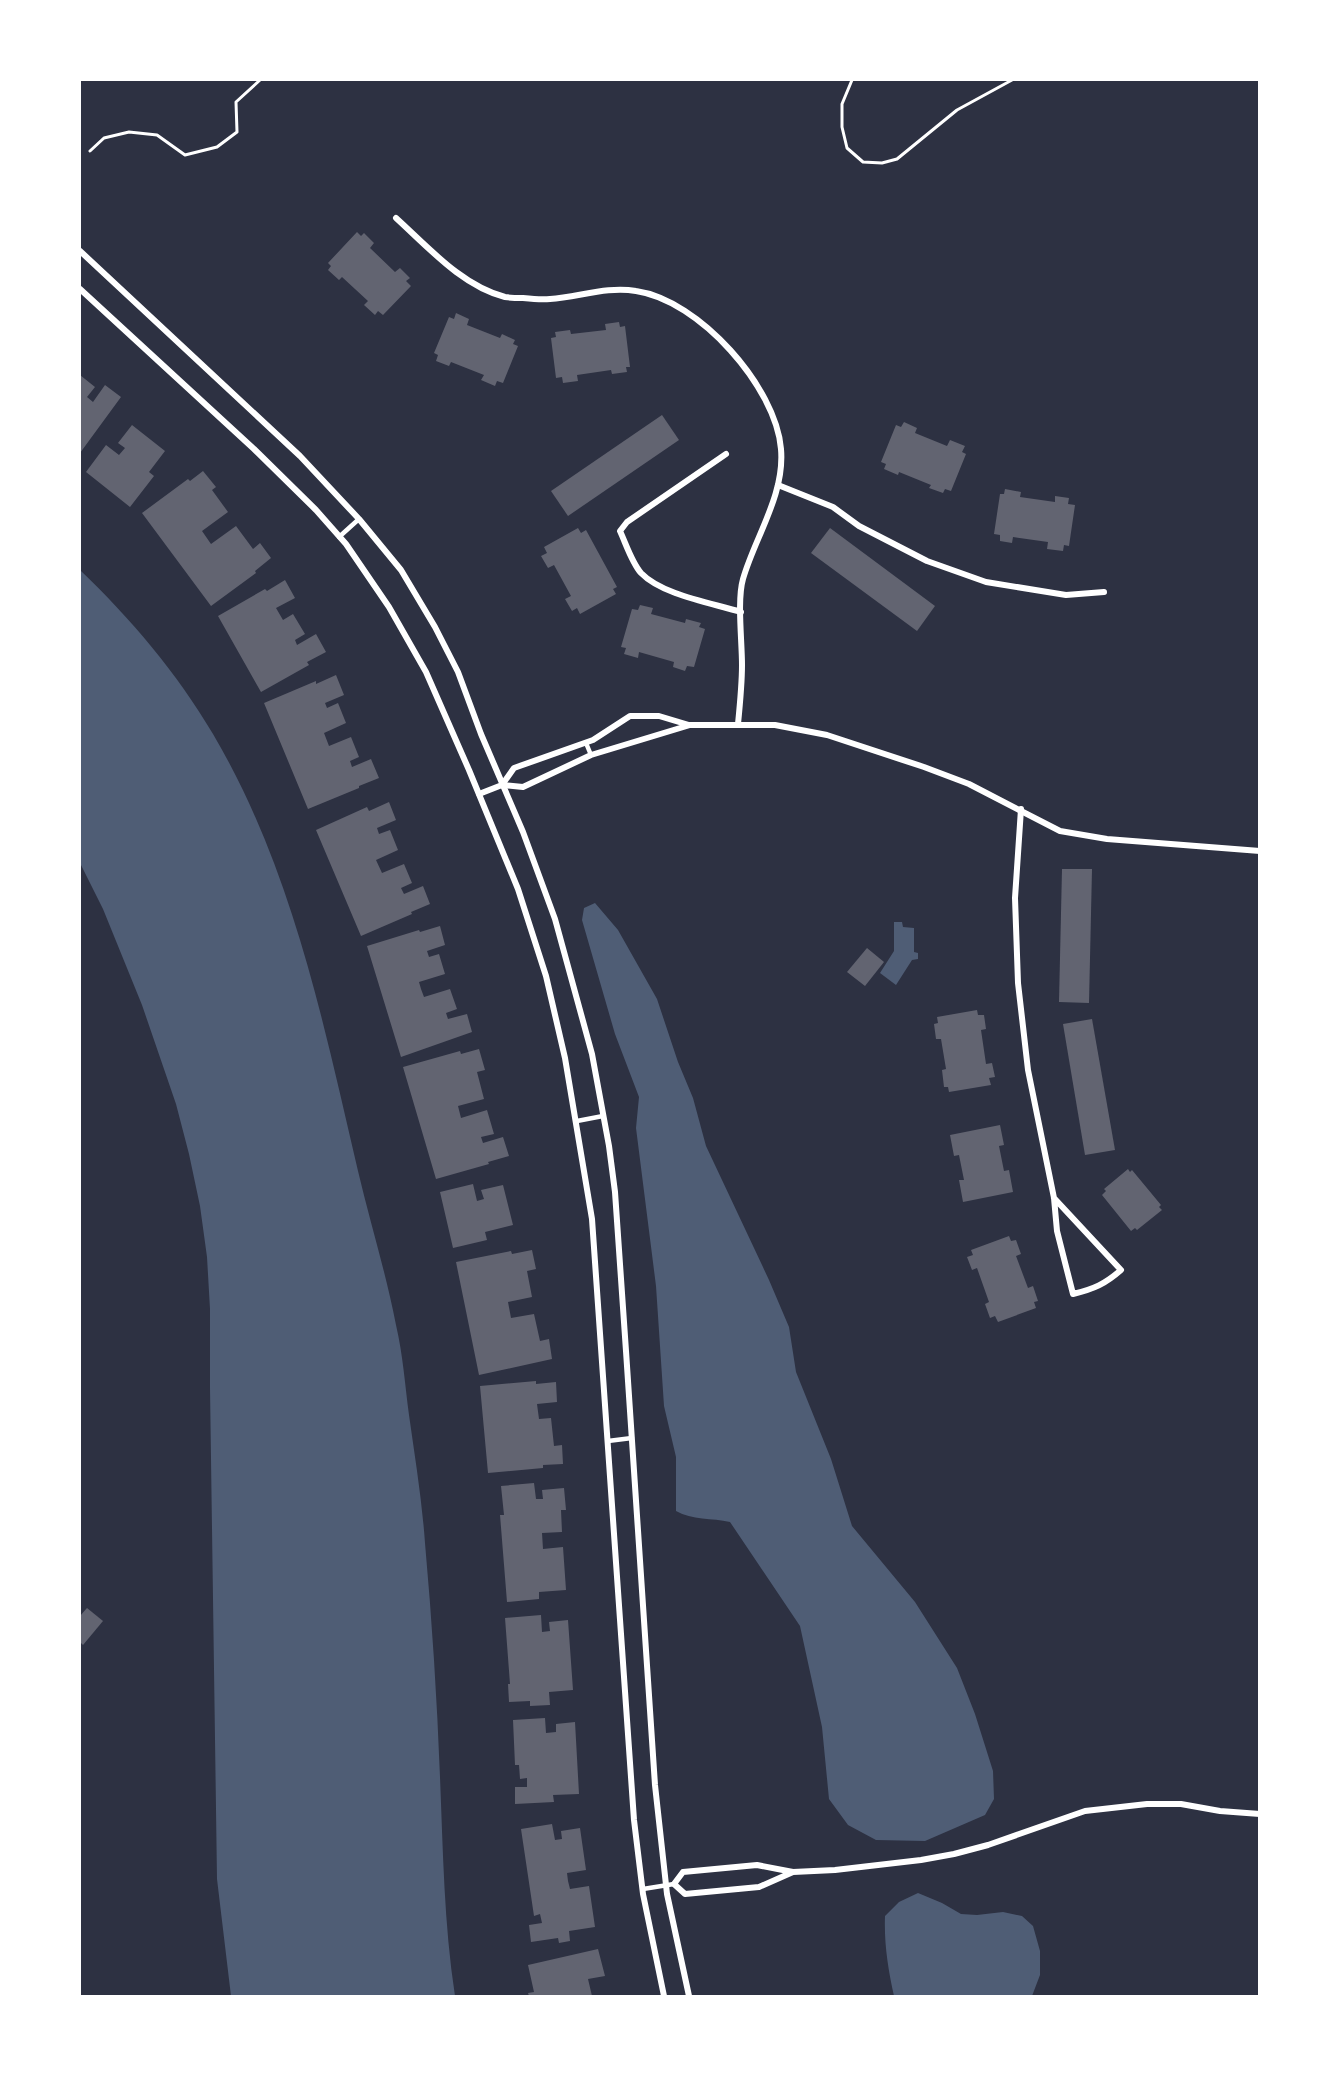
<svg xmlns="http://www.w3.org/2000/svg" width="1339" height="2076" viewBox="0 0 1339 2076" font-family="'DejaVu Sans',sans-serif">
<rect width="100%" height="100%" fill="#2d3142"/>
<g fill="#4f5d75">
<path d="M80 570C131 619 177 673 213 734 292 868 323 1021 358 1171 370 1222 386 1273 396 1325 403 1355 405 1385 409 1415 415 1458 422 1500 425 1543 432 1621 437 1699 440 1777 443 1850 444 1924 455 1996H231L217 1879 210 1388V1309L207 1257 200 1206 189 1154 176 1104 142 1005 103 909 80 863Z"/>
<path d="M595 903 618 930 657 999 678 1062 693 1098 706 1146 769 1280 789 1327 796 1372 831 1459 852 1526 915 1602 957 1668 975 1714 993 1771 994 1799 985 1815 925 1841 876 1840 848 1825 829 1799 822 1727 800 1626 730 1522C712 1518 692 1520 676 1511V1457L664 1406 656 1286 636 1128 639 1097 615 1034 582 920 584 908Z"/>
<path d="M894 922H902L903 927 914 928V952L918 953V959L912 960 896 985 880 973 894 951Z"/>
<path d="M918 1893 942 1903 961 1914 977 1915 1003 1912 1022 1916 1033 1926 1040 1951V1975L1032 1996H894C888 1969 884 1944 885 1916L899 1902Z"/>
</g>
<g fill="#626471">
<path d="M357 232 361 236 364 233 374 243 370 248 395 272 400 268 410 278 406 281 411 286 383 315 378 311 375 315 364 305 368 301 342 277 339 280 328 270 331 266 328 263Z"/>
<path d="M456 313 469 319 467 325 500 338 502 334 515 340 513 344 518 346 503 383 497 381 495 386 481 380 484 375 451 362 449 366 436 361 438 355 434 353 449 317 454 319Z"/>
<path d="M619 322 620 327 625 326 630 367H626L627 372 612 374 611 370 577 375 578 381 563 383 562 377 556 378 551 338 556 337 555 332 570 330 571 334 606 330 605 324Z"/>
<path d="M80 375 95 387 87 397 93 402 105 385 121 397 80 453Z"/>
<path d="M662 415 679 440 568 516 551 491Z"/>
<path d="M904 422 917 428 915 433 947 446 950 440 965 446 962 452 966 454 951 491 945 489 943 493 929 488 931 485 899 472 898 475 884 469 886 464 881 462 896 425 901 427Z"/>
<path d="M132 425 165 451 149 472 154 476 130 507 86 472 106 445 119 455 125 448 118 443Z"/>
<path d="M203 471 216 487 212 490 228 512 202 531 211 544 236 526 253 549 260 543 271 558 255 571 256 573 211 606 142 513 188 479 190 481Z"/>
<path d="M1005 489 1021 492 1020 497 1055 502V496L1069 498 1068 504 1075 505 1069 546 1064 545 1063 551 1047 549 1048 542 1013 537 1012 543 1000 541V535L994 534 1000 494H1004Z"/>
<path d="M578 528 581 533 586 530 617 587 613 589 616 594 580 614 577 608 572 611 565 599 571 596 554 565 548 568 541 556 547 553 544 547Z"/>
<path d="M830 528 935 606 917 631 811 553Z"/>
<path d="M285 580 295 598 276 608 283 620 293 614 305 634 295 640 297 645 316 634 326 652 307 662 309 665 261 692 218 616 265 589 267 591Z"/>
<path d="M640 605 653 608 651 614 685 623 686 619 701 623 699 627 705 629 694 667 687 666 685 671 673 667 674 662 639 652 638 658 624 654 626 648 621 647 632 609 638 610Z"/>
<path d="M336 675 344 695 325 703 327 708 338 703 346 723 324 733 329 746 351 737 359 757 350 761 352 767 371 759 379 778 359 786V788L308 809 264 703 316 681V684Z"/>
<path d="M389 802 396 820 377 828 379 834 390 830 398 850 376 860 382 873 404 864 412 883 401 888 404 894 423 886 430 904 411 912 412 914 361 936 316 830 367 807 369 811Z"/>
<path d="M1062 869H1092L1089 1003 1059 1002Z"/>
<path d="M440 926 445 945 427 951 429 957 439 954 445 974 419 982 421 989 424 997 450 989 457 1009 446 1013 448 1019 467 1014 472 1032 401 1057 367 946 419 930 420 932Z"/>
<path d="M867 948 884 962 865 986 847 972Z"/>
<path d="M977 1010 978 1015H984L986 1029 981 1030 986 1064 992 1063 995 1077 989 1078 991 1085 949 1092 948 1087H944L942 1070 946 1069 941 1039H936L934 1024 938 1023 937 1017Z"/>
<path d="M1092 1019 1115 1150 1085 1155 1063 1024Z"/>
<path d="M479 1049 485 1070 477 1072 484 1099 458 1106 461 1118 487 1110 494 1134 481 1137 483 1143 503 1137 509 1156 488 1162 489 1164 436 1179 403 1067 460 1051 461 1054Z"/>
<path d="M1000 1125 1004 1145 999 1146 1004 1171 1009 1170 1013 1192 963 1202 959 1180H964L959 1155 954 1156 950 1135Z"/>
<path d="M1128 1169 1130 1172 1132 1170 1161 1205 1159 1207 1162 1210 1137 1230 1135 1228 1131 1231 1102 1195 1106 1191 1104 1189Z"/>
<path d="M473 1184 477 1201 484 1199 481 1190 503 1185 513 1225 485 1232 487 1240 453 1248 440 1192Z"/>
<path d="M1009 1236 1011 1241 1016 1240 1021 1254 1016 1256 1028 1288 1033 1286 1038 1301 1034 1302 1036 1308 998 1322 995 1316 990 1318 985 1304 989 1302 977 1268 972 1270 967 1257 973 1255 971 1250Z"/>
<path d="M532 1250 536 1269 527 1271 532 1297 508 1302 511 1318 534 1314 540 1341 549 1339 552 1359 479 1375 456 1262 511 1251 512 1254Z"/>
<path d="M536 1381V1384L556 1382 557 1402 537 1404 539 1419 551 1418 554 1446 562 1445 563 1464 543 1465V1468L488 1473 480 1386Z"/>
<path d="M534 1483 536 1499H543L542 1490 564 1488 566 1510H561L562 1532 542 1533 543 1549 563 1547 566 1590 539 1592V1599L507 1602 500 1515H504L501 1486Z"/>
<path d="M87 1608 103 1621 83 1645 80 1642V1616Z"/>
<path d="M541 1615 542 1632 550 1631 549 1622 568 1620 573 1690 549 1692 550 1705 530 1706V1701L509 1702 508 1684H510L505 1618Z"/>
<path d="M545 1718 546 1733 556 1732V1724L575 1722 579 1794 553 1795 554 1802 515 1804V1787H527V1778L520 1779 519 1765H515L513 1720Z"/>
<path d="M552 1824 555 1840 562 1839 561 1831 580 1828 586 1870 567 1873 568 1881 570 1889 589 1886 595 1927 569 1931 570 1941 559 1943 558 1938 531 1942 529 1925 542 1923 540 1914 534 1916 521 1829Z"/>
<path d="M598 1949 605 1976 588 1979 592 1996H529L528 1993 534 1992 528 1965Z"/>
</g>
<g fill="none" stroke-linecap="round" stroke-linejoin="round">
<g stroke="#fff" stroke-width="3">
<path d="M852 80 842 104V127L847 148 863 162 882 163 897 159 957 110 1012 80"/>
<path d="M90 151 104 138 129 132 157 135 185 155 217 147 237 132 236 102 260 80"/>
</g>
<g stroke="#fff" stroke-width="4.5">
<path d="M339 537 359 519"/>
<path d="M586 743 591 755"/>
<path d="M577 1121 603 1116"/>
<path d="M608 1441 632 1438"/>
<path d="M643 1889 674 1884"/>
</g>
<g stroke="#fff" stroke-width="6">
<path d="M396 218C428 247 462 286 505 297 511 298 517 298 523 298 532 299 542 300 550 299 579 297 607 286 636 291 699 300 776 387 781 449 785 495 755 537 743 579 737 600 742 641 742 665 742 684 740 704 738 724"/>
<path d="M80 251 300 456 359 519 401 570 435 627 458 672 481 734 523 832 555 919 592 1054 609 1146 615 1192 626 1351 655 1785 667 1894 689 1996"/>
<path d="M80 289 254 449 316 510 346 544 389 607 426 672 469 770 518 889 546 976 565 1058 592 1219 634 1820 643 1894 664 1996"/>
<path d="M726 454 627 522 620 531C626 544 632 563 641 573 662 595 712 603 741 612"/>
<path d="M778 485 833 507 859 526 927 561 986 582 1066 595 1104 592"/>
<path d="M502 785 514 768 593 740 630 716H659L689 725"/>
<path d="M479 794 502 785 523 787 591 755 690 725H775L827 735 924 767 969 784 1060 831 1107 839 1260 851"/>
<path d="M1021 809 1015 898 1018 983 1028 1070 1054 1198 1057 1231 1073 1294C1094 1289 1105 1284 1121 1270L1054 1198"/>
<path d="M793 1872 759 1887 685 1894 674 1884 683 1872 757 1865 793 1872 835 1870 921 1860 954 1854 988 1845 1085 1811 1147 1804H1181L1220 1811 1260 1814"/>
</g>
</g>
<rect width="1339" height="2076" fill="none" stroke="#ffffff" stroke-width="162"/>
</svg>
